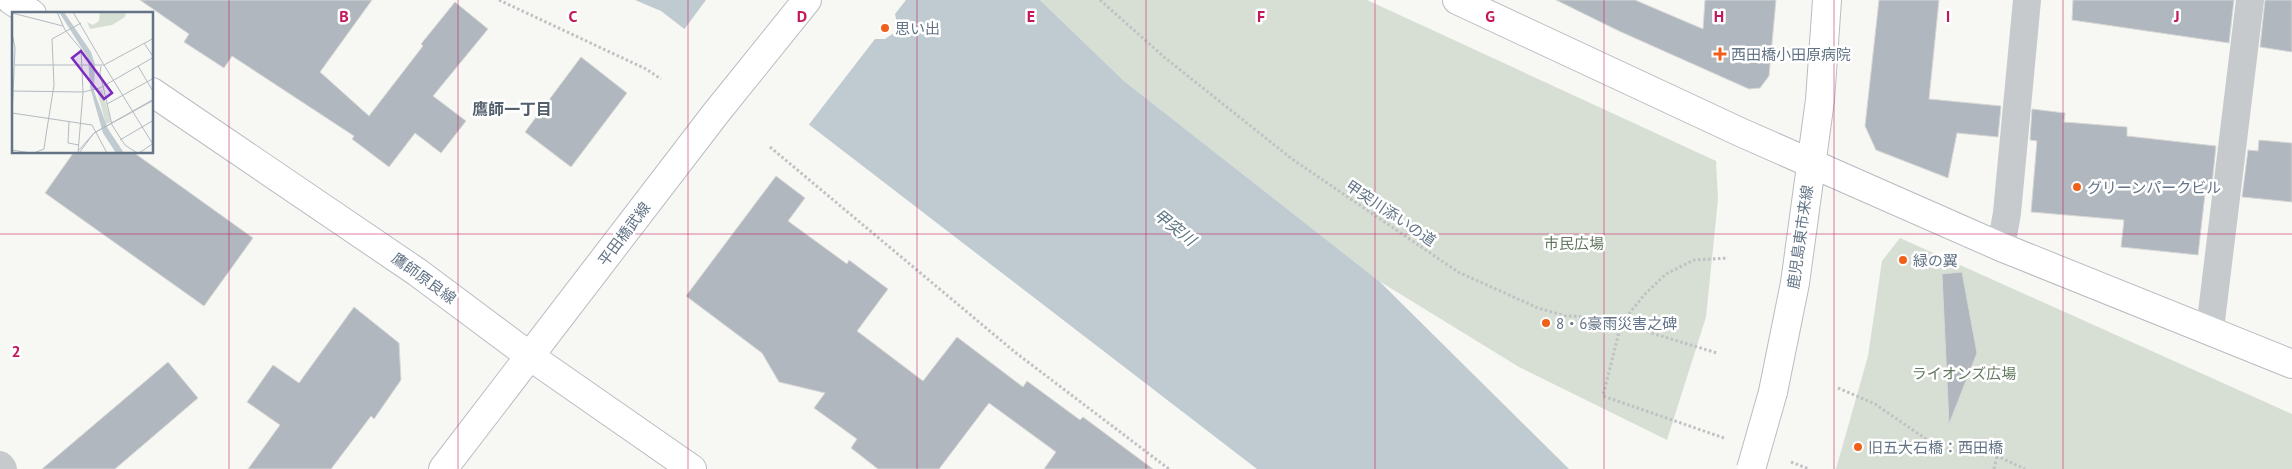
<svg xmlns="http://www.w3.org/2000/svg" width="2292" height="469" viewBox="0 0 2292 469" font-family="'PT Sans','Noto Sans JP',sans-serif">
<rect width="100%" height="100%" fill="#f7f7f3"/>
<g fill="#d7dfd4">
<path d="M1040 0H1367L1716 161 1718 199 1706 317 1667 440 1519 367 1379 281 1124 81Z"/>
<path d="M1900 238 2292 414V469H1836L1868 356 1882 261Z"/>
</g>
<path fill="#c0cbd1" d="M635 0H1040L1124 81 1379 281 1569 469H1257L661 11Z"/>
<path fill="#f7f7f3" d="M706 0H906L895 14 897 24 894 33 885 39H875L807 127 683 31Z"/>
<g fill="#b0b7be" stroke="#d8d8d6">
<path d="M140 0H372L320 72 369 116 423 46 421 44 455 2 488 29 433 96 466 121 441 153 415 133 389 167 352 139 354 136 232 56 224 68 184 42 189 34Z"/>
<path d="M1556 0H1635L1703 29 1705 0H1776L1769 76 1760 88 1749 89 1619 31Z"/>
<path d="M1879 0H1939L1929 99 2001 106 1998 137 1957 133 1948 178 1876 150 1865 126Z"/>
<path d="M2073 0H2234L2229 43 2072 20Z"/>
<path d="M2265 0H2292V52L2260 47Z"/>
<path d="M581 57 627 93 571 167 525 132Z"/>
<path d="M2032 109 2065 113 2064 122 2127 127V136L2216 146 2211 194H2205L2198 255 2121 247 2124 220 2031 212 2037 141 2030 140Z"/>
<path d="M2259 140 2292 143V202L2242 197 2248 150 2258 151Z"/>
<path d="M74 152H133L253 238 204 306 45 193Z"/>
<path d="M776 176 805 198 788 221 847 264 849 260 888 289 857 331 923 381 957 337 1023 387 1027 381 1080 420 1083 417 1153 469H1044L1056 452 989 403 939 469H878L851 448 857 439 814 408 825 393 779 382 762 353 686 296Z"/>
<path d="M1962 272 1977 353 1949 424 1942 274Z"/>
<path d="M354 307 399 343 401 380 374 419 371 416 331 469H248L280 425 247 402 273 365 299 383Z"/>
<path d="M168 362 198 398 115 469H42Z"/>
</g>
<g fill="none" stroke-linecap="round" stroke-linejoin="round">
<defs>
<g id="secondary">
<path d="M11 0 32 14"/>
<path d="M1457 0 1740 132 2001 247 2292 364"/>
<path d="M152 92 417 272 531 357 692 469"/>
<path d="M443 469 716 113 807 0"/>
</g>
<path id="primary" d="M1773 392 1795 283 1820 100 1827 0"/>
</defs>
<use href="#secondary" stroke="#b8bdc2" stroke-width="30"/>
<use href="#primary" stroke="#b9bdc1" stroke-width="30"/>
<g stroke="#bfc1c4" stroke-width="3" stroke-dasharray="2.5 2.5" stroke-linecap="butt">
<path d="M499 0 646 69 661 79"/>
<path d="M1100 0 1164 57 1292 159 1458 272 1538 308 1566 316 1599 317 1717 353"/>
<path d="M770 147 1016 353 1169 469"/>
<path d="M1838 388 1875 404 1926 439 1950 450 1997 456 2025 469"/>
<path d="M1724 438 1603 396 1621 324 1644 295 1666 274 1694 260 1728 258"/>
<path d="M1791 462 1809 469"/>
<path d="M1994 469 1997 456"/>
</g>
<g stroke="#c6cacd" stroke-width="28">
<path d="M2001 247 2007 213 2027 0"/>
<path d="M2210 329 2250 0"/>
<path d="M0 465 3 469"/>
</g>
<use href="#secondary" stroke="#fff" stroke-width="28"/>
<use href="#primary" stroke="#fff" stroke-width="28"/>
<defs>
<path id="primary-bridge" d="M1751 469 1773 392"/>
</defs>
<use href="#primary-bridge" stroke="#b9bdc1" stroke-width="30" stroke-linecap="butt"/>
<use href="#primary-bridge" stroke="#fff" stroke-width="28"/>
</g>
<path fill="none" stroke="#c2185b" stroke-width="1" stroke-opacity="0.55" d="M229 0V469M458 0V469M688 0V469M917 0V469M1146 0V469M1375 0V469M1604 0V469M1834 0V469M2063 0V469M0 234H2292"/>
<g fill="#f1601a" stroke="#fff" stroke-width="2">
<circle cx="885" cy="28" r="5"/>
<path d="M1717.5 46.5h5v5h5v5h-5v5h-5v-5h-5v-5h5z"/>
<circle cx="2077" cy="187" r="5"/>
<circle cx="1903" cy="260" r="5"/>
<circle cx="1546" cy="323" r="5"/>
<circle cx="1858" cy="447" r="5"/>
</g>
<g text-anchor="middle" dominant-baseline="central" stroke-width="5" stroke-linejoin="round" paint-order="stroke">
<g font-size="15" fill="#637487" stroke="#fff" text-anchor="start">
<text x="895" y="28">思い出</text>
<text x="1731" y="54">西田橋小田原病院</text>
<text x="2087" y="187">グリーンパークビル</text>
<text x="1913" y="260">緑の翼</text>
<text x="1556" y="323">8・6豪雨災害之碑</text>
<text x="1868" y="447">旧五大石橋：西田橋</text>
</g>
<g font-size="15" fill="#637487" stroke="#fff">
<text transform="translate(1391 213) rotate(34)">甲突川添いの道</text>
<text transform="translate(624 234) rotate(-53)">平田橋武線</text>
<text transform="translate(1800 237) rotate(-82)">鹿児島東市来線</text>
<text transform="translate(424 278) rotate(36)">鷹師原良線</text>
</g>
<g font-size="15" fill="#62785f" stroke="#fff">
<text x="1574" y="243">市民広場</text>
<text x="1964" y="373">ライオンズ広場</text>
</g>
<g font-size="16" font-weight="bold" fill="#525e6b" stroke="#fff">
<text x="512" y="109">鷹師一丁目</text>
</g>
<g font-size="16" font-style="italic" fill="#5f7683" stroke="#fff">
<text transform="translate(1175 227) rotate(38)">甲突川</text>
</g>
</g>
<g transform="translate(12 12)">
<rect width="141" height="141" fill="#f7f7f3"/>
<path d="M88 0H114L113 5 100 13 78 17 75 10 81 13 87 9ZM90 77 99 110 94 112 85 79Z" fill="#d7dfd4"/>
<path d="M47 0H52L79 40 83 52 82 79 96 117 112 141H104L91 121 78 75 76 46Z" fill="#c0cbd1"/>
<path fill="none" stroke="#b3bbc2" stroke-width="1" d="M61 0 92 53 142 26M0 1 51 14M0 21 3 36 0 105M132 31 142 46M3 53H92L142 134M89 54 88 61 100 113 113 133 125 141M126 54 142 81M0 79 71 80 69 37 53 18 45 0M95 92 142 66M0 101 80 113 95 141M57 110 56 131 67 133M108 128 142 108M0 138 19 141M67 138 82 121 142 87M22 141 32 137 34 123 42 73 40 27 69 11M66 141 71 80 88 76 142 45M67 141 82 121 142 88M127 141 142 131"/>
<path fill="#7b2cbf" fill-opacity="0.15" stroke="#7b2cbf" stroke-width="2.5" d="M69 39 100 81 92 87 60 46Z"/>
<rect width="141" height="141" fill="none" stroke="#637487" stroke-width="2.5"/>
</g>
<g font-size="16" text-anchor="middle" font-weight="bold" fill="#c2185b" stroke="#fff" stroke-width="5" stroke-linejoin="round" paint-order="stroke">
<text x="344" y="22">B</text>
<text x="573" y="22">C</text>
<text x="802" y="22">D</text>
<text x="1031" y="22">E</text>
<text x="1261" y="22">F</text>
<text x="1490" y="22">G</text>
<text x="1719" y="22">H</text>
<text x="1948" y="22">I</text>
<text x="2177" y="22">J</text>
<text x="16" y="357">2</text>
</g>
</svg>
